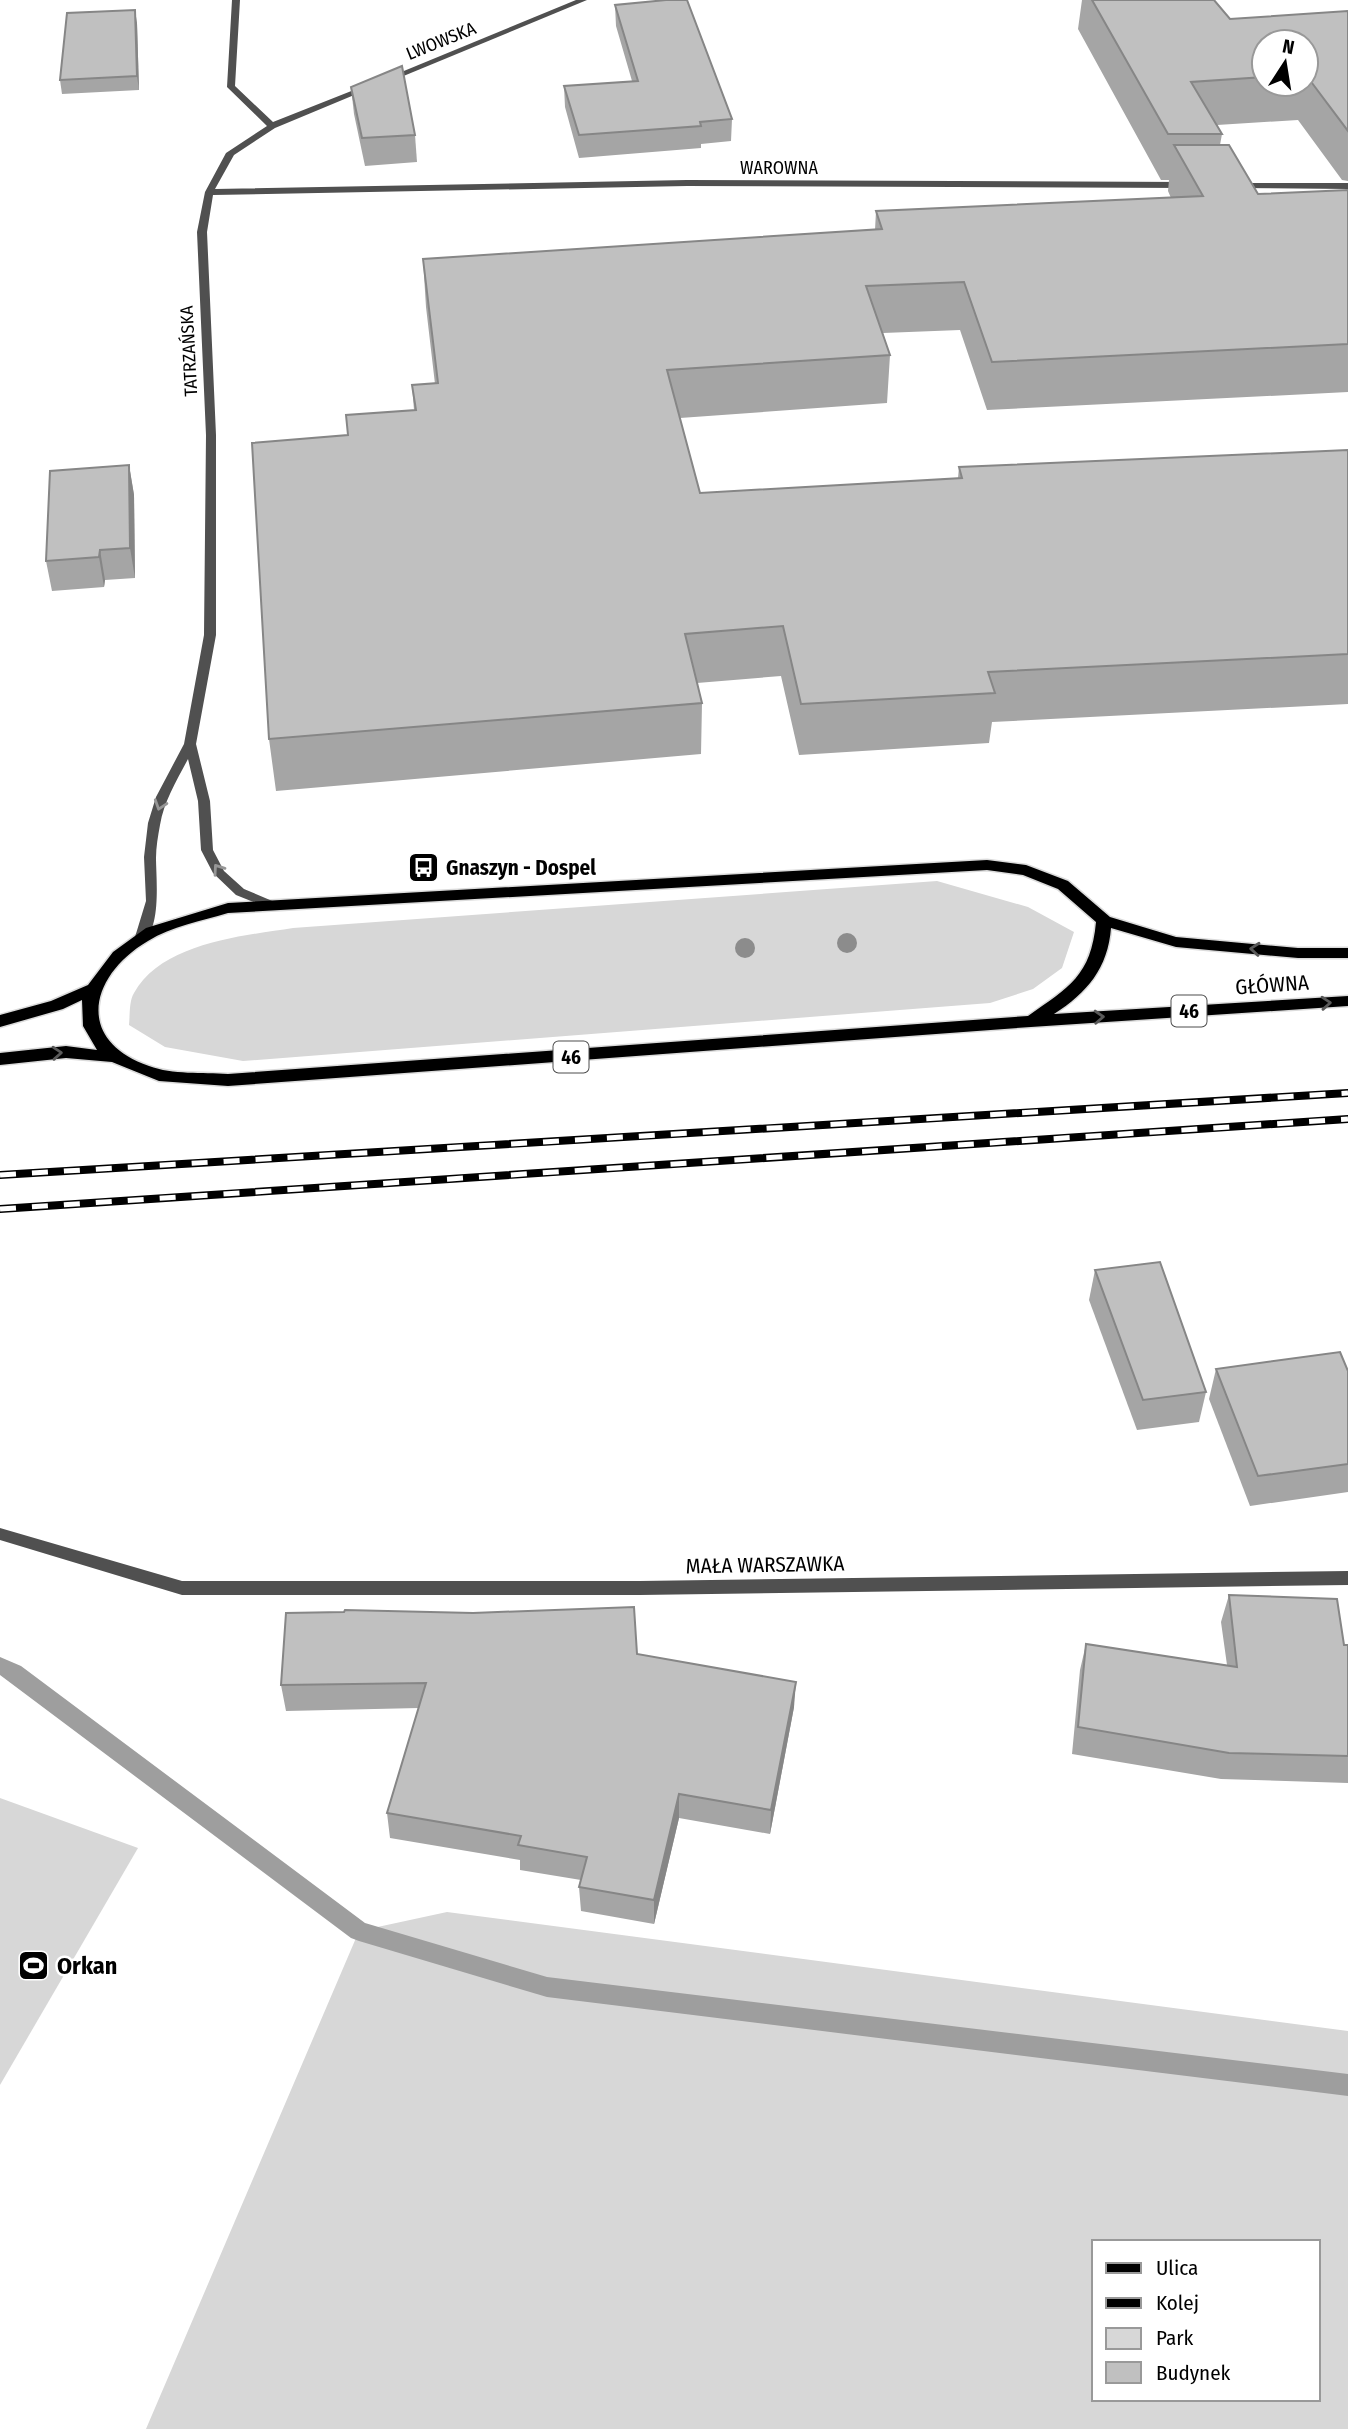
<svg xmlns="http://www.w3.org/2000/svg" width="1348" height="2429" viewBox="0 0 1348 2429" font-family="'Fira Sans Condensed',sans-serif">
<rect width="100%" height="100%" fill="#fff"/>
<g fill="#d7d7d7" fill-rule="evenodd">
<path d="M937 881 1028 907 1074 932 1062 968 1033 989 990 1003 243 1061 165 1047 129 1025C130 1015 129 1001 134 993 162 943 242 936 293 928Z"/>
<path d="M0 1798 138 1848 0 2085Z"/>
<path d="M447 1912 1348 2031V2429H146L359 1931ZM1094 2242H1318V2399H1094Z"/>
</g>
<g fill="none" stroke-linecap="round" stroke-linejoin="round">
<path fill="#9e9e9e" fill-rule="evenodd" d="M0 1657 21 1666 365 1923 547 1977 1348 2074V2096L547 1997 359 1941 351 1938 0 1675Z"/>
<defs>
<path id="primary" d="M987 860 1026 865 1068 881 1110 917 1176 937 1298 948H1348V958H1298L1176 947 1111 928C1108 968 1087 993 1054 1014L1348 996V1006L1031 1027 228 1086 159 1081 112 1062 66 1058 0 1065V1053L66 1046 97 1050 83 1026 82 1000 63 1009 0 1027V1015L51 1001 88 985 113 952 146 928 228 903ZM987 870 1023 875 1058 889 1096 922C1091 976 1069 987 1028 1016L228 1074C202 1072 173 1075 149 1066 74 1040 90 975 148 941 172 926 201 921 228 913Z"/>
</defs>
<use href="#primary" stroke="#dbdbdb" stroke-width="3"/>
<g fill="#505050" fill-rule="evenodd">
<path d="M232 0H240L235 86 273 122 364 86 371 88 275 128 234 155 215 189 687 180 1188 182 1192 185 1188 188 687 186 213 195 207 232 216 435V635L196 744 210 801 213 850 224 871 244 889 277 903 279 906 273 910 236 895 213 873 201 850 198 801 188 759C177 780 164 801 160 825 158 836 156 847 156 858 156 877 162 933 141 941L135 937 146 901 144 857 148 823 156 797 184 744 204 635 206 435 197 232 205 192 226 153 267 126 227 87Z"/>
<path d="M576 0H587L389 82 382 80Z"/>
<path d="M1233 183H1348V189L1236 188 1232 185Z"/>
<path d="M0 1528 182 1581H640L1348 1571V1585L640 1595H182L0 1540Z"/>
</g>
<use href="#primary" fill="#000" fill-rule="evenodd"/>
<defs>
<g id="rail">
<path d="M0 1175 1348 1093"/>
<path d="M0 1209 1348 1119"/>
</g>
</defs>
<use href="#rail" stroke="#000" stroke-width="8"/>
<use href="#rail" stroke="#fff" stroke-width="5" stroke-dasharray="16" stroke-linecap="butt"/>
</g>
<g fill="#8c8c8c">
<circle cx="847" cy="943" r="10"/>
<circle cx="745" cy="948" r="10"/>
</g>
<g fill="#a5a5a5" fill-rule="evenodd">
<path d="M1082 0H1214L1230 19 1348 11V181L1342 180 1298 120 1217 125 1222 134 1220 145 1258 194 1348 190V392L987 410 960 330 883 333 890 355 887 403 680 418 700 493 958 478 959 467 1348 450V704L992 722 989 743 799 755 781 676 697 683 702 703 701 754 276 791 269 739 348 435 414 410 412 385 435 384 426 307 423 259 875 230 876 211 1171 198 1168 191 1169 180H1161L1078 29ZM1264 42H1306V84H1264Z"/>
<path d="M615 5 732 119 731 141 701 144V148L579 158 565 107 564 86 632 81 616 26Z"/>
<path d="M137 23 139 90 62 94 60 80Z"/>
<path d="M351 87 415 135 417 162 365 166 354 114Z"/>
<path d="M129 465 134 495 135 578 105 580 104 587 52 591 46 561Z"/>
<path d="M1095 1270 1206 1392 1199 1422 1137 1430 1089 1300Z"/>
<path d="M1216 1369 1348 1371V1492L1250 1506 1209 1399Z"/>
<path d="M1229 1595 1344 1645H1348V1783L1221 1779 1072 1754 1080 1670 1086 1644 1227 1665 1221 1622Z"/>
<path d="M637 1654 794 1707 770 1834 679 1818 654 1924 581 1911 579 1887 581 1880 520 1870V1860L390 1838 387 1813 419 1708 286 1711 281 1685Z"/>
</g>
<g fill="#868686">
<path d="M135 10 137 23 139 90 137 76Z"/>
<path d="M129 465 134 495 135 578 130 548Z"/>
<path d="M100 550 105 580 104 587 99 557Z"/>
<path d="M796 1682 794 1707 770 1834 771 1810Z"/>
<path d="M679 1794V1818L654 1924V1900Z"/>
</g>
<g fill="#c0c0c0" stroke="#868686" stroke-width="2">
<path d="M666 0H687L732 119 700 122 701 126 579 135 564 86 638 81 615 5Z"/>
<path d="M1092 0H1214L1230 19 1348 11V131L1306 75V42H1264V77L1191 82 1222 134H1168Z"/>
<path d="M135 10 137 76 60 80 67 13Z"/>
<path d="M402 66 415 135 362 138 351 87Z"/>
<path d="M1174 145H1229L1258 194 1348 190V344L992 362 964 282 866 286 890 355 667 370 700 493 962 478 959 467 1348 450V654L988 672 995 693 801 704 783 626 685 634 702 703 269 739 252 443 348 435 346 415 416 410 412 385 438 383 423 259 882 229 876 211 1203 196Z"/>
<path d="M129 465 130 548 100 550 99 557 46 561 50 471Z"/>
<path d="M1160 1262 1206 1392 1143 1400 1095 1270Z"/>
<path d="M1340 1352 1348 1371V1464L1258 1476 1216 1369Z"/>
<path d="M1229 1595 1337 1599 1344 1645H1348V1756L1229 1753 1078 1727 1086 1644 1237 1667Z"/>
<path d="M634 1607 637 1654 796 1682 771 1810 679 1794 654 1900 579 1887 587 1857 518 1845 521 1836 387 1813 426 1683 281 1685 286 1613 344 1612 345 1610 473 1613Z"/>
</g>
<defs><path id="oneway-chevron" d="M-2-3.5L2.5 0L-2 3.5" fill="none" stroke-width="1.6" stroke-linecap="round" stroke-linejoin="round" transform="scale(1.75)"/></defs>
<g stroke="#969696">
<use href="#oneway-chevron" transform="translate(160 805) rotate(108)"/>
<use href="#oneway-chevron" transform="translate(218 869) rotate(-125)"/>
</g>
<g stroke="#595959">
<use href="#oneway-chevron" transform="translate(1255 949) rotate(-175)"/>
<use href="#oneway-chevron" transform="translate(1326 1003) rotate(-4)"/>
<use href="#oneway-chevron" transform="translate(1099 1017) rotate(-3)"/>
<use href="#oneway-chevron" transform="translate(57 1053) rotate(-4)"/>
</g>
<defs>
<symbol id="bus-square" viewBox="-11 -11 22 22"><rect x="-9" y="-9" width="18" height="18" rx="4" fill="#000" stroke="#fff"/><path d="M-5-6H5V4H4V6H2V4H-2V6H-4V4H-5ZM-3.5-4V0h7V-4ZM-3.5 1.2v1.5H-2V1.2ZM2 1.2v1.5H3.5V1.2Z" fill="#fff"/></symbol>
<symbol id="stadium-square" viewBox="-11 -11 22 22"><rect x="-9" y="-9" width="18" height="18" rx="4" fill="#000" stroke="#fff"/><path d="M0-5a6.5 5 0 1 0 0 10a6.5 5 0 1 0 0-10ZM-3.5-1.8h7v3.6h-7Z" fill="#fff"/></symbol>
</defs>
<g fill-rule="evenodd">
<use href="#bus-square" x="406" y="850" width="35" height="35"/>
<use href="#stadium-square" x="16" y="1948" width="35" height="35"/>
</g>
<g text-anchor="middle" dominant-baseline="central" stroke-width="5" stroke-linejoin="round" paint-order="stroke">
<g font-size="18" fill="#000" stroke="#fff">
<text transform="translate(441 41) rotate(-22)">LWOWSKA</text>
<text x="779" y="168">WAROWNA</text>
<text transform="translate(189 351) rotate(-93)">TATRZAŃSKA</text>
</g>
<g fill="#fff" stroke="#4c4c4c" stroke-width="2">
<rect x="1171.5" y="995.5" width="35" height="31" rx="5"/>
<rect x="553.5" y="1041.5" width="35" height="31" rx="5"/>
</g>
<g font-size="19" font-weight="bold" fill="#000">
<text x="1189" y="1011">46</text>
<text x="571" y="1057">46</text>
</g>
<g font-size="21" font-weight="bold" fill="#000" stroke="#fff" text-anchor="start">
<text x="446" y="868">Gnaszyn - Dospel</text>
</g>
<g font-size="21" fill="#000" stroke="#fff">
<text transform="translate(1272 985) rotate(-4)">GŁÓWNA</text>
<text transform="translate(765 1565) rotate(-1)">MAŁA WARSZAWKA</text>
</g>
<g font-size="24" font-weight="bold" fill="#000" stroke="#fff" text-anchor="start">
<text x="57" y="1966">Orkan</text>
</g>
</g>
<rect x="1092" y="2240" width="228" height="161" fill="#ffffff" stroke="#999999" stroke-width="2"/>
<rect x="1106" y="2263" width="35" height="10" fill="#000000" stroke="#999999" stroke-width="2"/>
<text x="1156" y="2275" font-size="21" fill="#000000">Ulica</text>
<rect x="1106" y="2298" width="35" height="10" fill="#000000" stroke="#999999" stroke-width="2"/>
<text x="1156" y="2310" font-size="21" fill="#000000">Kolej</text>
<rect x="1106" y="2328" width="35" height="21" fill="#d7d7d7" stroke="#999999" stroke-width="2"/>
<text x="1156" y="2345" font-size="21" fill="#000000">Park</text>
<rect x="1106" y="2362" width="35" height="21" fill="#c0c0c0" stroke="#999999" stroke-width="2"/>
<text x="1156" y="2380" font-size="21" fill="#000000">Budynek</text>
<g transform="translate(1285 63) rotate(12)"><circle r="33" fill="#ffffff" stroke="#999999" stroke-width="2"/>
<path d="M0-5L12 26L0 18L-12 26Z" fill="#000000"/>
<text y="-10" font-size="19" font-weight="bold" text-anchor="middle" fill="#000000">N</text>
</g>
</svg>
